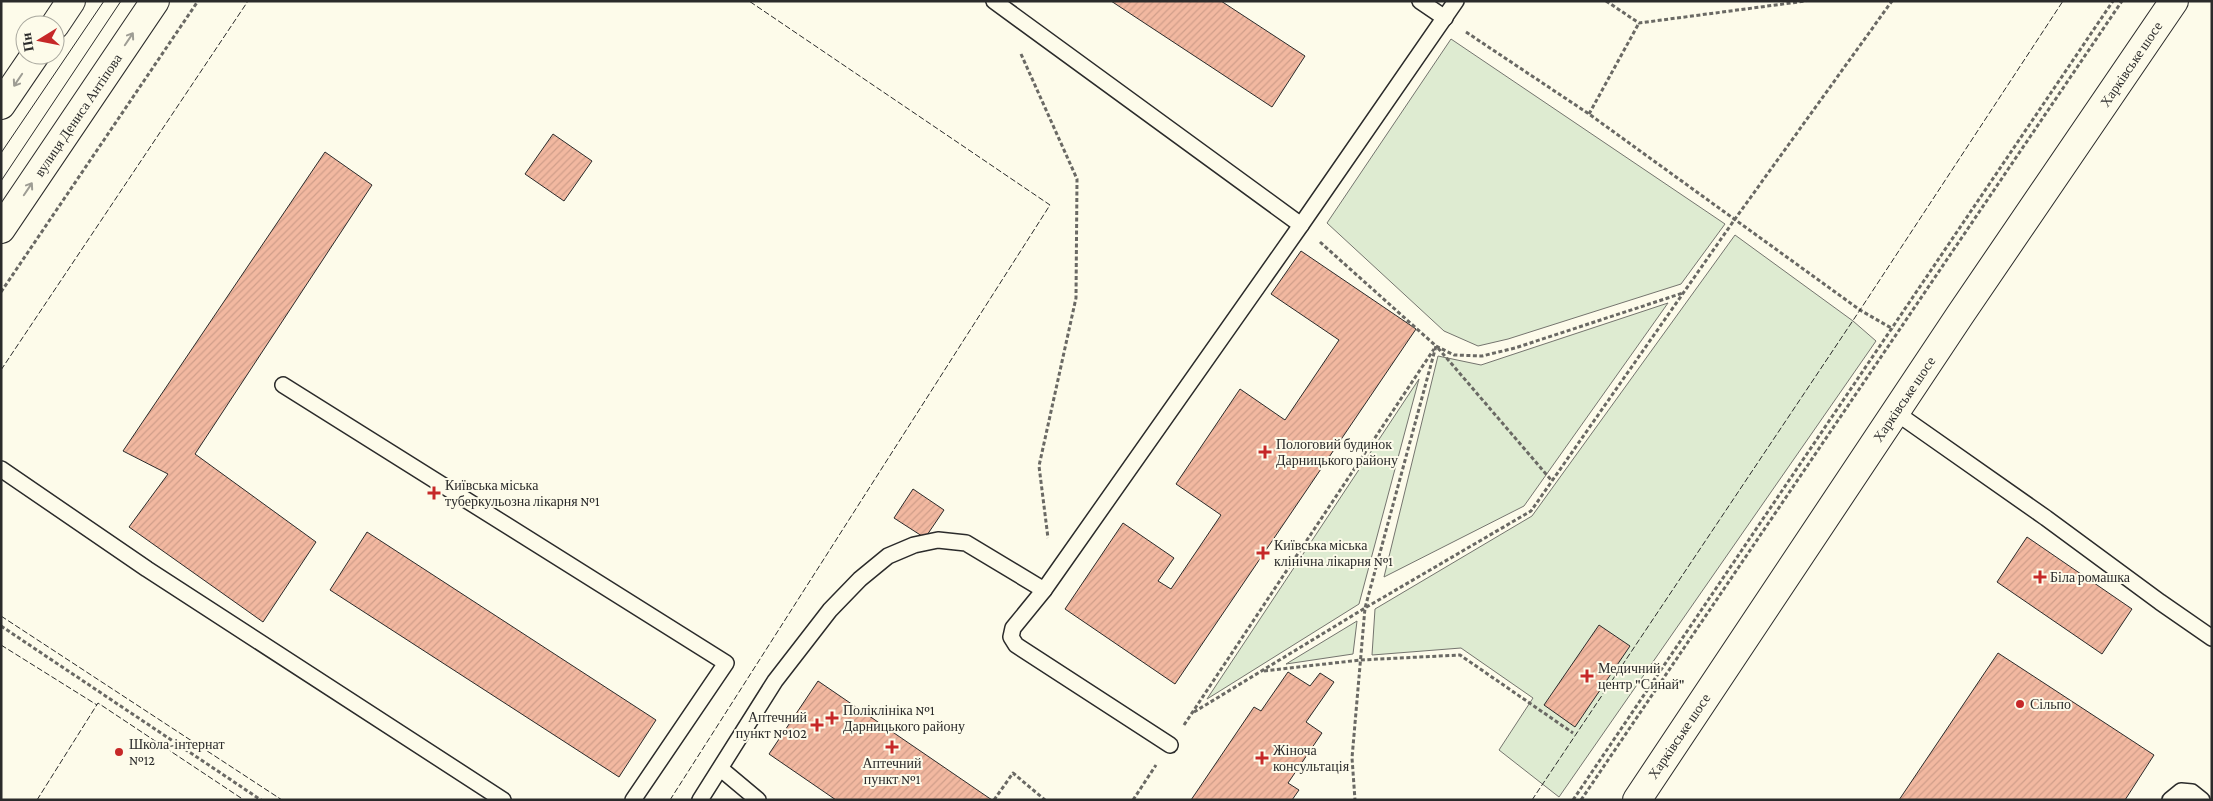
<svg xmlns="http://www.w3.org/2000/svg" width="2213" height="801" viewBox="0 0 2213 801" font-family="'Crimson Pro',serif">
<defs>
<pattern id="building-hatch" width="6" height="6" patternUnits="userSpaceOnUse" patternTransform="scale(1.25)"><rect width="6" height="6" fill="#f2b8a0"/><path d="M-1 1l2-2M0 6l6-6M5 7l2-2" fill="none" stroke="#d09e8a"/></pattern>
</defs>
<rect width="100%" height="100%" fill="#fdfbea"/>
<g fill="#deebd1" stroke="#74746e">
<path d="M1451 39 1725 224 1681 284 1508 339 1478 346 1444 331 1327 223Z"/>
<path d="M1735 235 1853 321 1876 341 1559 797 1499 750 1533 698 1461 648 1372 655 1375 609 1532 516Z"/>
<path d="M1668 303 1524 506 1384 577 1438 356 1481 365Z"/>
<path d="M1419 379 1359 604 1207 699Z"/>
<path d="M1357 621 1353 654 1286 664Z"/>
</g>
<g fill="url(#building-hatch)" stroke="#2b2b2b">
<path d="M1111 1H1221L1305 56 1272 107Z"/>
<path d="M553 134 592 161 564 201 525 174Z"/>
<path d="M325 152 372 185 195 454 316 542 263 622 129 527 168 474 123 451Z"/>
<path d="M1301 251 1416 329 1175 684 1065 609 1123 523 1174 558 1158 581 1171 589 1221 515 1176 484 1240 389 1285 420 1339 340 1271 294Z"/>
<path d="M913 489 944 510 925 538 894 518Z"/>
<path d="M367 532 656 720 619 777 330 590Z"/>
<path d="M2027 537 2132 609 2102 654 1997 582Z"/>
<path d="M1599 625 1630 646 1575 727 1544 705Z"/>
<path d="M1998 653 2154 755 2125 800H1899Z"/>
<path d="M1288 672 1310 686 1320 673 1334 682 1306 722 1322 733 1288 783 1299 790 1292 800H1191L1254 707 1261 711Z"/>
<path d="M818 681 992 800H836L769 754Z"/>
</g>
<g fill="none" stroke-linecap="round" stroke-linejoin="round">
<defs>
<g id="service">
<path d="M994 1 1301 225"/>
<path d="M1420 1 1445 18"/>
<path d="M283 385 726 663 633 800"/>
<path d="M1895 412 2046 518 2160 602 2212 638"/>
<path d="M1 469 147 569 503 800"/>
<path d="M1170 745 1016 645 1011 637 1013 628 1044 590 1301 225 1456 1"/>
<path d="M721 769 758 800"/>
<path d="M700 800 775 681 806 641 830 610 860 579 888 556 914 545 938 540 966 543 1044 590"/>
<path d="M2170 800 2181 791 2192 792 2202 800"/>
</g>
<g id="tertiary">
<path d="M55 25 71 1"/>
<path d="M1 105 35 55"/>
<path d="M1 229 155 1"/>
</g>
<path id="primary" d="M1637 800 1960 315 2174 1"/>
</defs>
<use href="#service" stroke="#2b2b2b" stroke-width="18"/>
<use href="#tertiary" stroke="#2b2b2b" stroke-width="30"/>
<use href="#primary" stroke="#2b2b2b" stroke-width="30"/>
<g stroke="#6a6964" stroke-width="3" stroke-dasharray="4 2.5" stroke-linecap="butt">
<path d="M1606 1 1639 23 1806 1"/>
<path d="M1466 32 1589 114 1860 310 1893 329"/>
<path d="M1021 54 1077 179 1076 298 1039 466 1048 538"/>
<path d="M1589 114 1639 23"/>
<path d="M1320 242 1436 346 1365 608 1352 758 1355 800"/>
<path d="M1 292 198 1"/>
<path d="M1436 346 1454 355 1482 356 1515 348 1683 293"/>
<path d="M1438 348 1552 481"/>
<path d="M1 626 261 800"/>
<path d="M1264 671 1360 660 1460 655 1573 733"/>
<path d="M1194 712 1365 608 1531 511 1735 219 1892 1"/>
<path d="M1184 725 1434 349"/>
<path d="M994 800 1013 773 1045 800"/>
<path d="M1133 800 1156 765"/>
<path d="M1573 800 2113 1"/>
<path d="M1581 800 2122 1"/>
</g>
<use href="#service" stroke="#fdfbea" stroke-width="15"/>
<use href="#tertiary" stroke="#fdfbea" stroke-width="28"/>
<use href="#primary" stroke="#fdfbea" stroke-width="28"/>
<g stroke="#2b2b2b" stroke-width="1">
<path d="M1 153 104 1"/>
<path d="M1 181 121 1"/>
</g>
<g stroke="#2b2b2b" stroke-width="1" stroke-dasharray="6 2.5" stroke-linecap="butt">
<path d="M1 370 248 1"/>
<path d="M1 616 282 800"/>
<path d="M1 645 97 705"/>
<path d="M37 800 98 703 244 800"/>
<path d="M670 800 1050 205 749 1"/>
<path d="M1532 800 1860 310 2063 1"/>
</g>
</g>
<defs><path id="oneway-shaft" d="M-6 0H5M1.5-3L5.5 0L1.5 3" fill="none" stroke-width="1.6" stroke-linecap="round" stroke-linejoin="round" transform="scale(1.25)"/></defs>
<g stroke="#9e9d94">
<use href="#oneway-shaft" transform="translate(129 39) rotate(-56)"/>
<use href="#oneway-shaft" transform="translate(18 80) rotate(124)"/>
<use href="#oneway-shaft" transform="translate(28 189) rotate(-56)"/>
</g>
<g fill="#c62828" stroke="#fdfbea" stroke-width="2">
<path d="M1262.5 444.5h5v5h5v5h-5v5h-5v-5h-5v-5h5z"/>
<path d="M431.5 485.5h5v5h5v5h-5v5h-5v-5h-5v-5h5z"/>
<path d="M1260.5 545.5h5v5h5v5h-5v5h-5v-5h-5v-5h5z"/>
<path d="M2037.5 569.5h5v5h5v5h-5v5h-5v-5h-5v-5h5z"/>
<path d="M1584.5 668.5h5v5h5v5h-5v5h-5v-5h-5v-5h5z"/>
<circle cx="2020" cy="704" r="5"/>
<path d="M829.5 710.5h5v5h5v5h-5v5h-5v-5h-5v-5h5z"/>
<path d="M814.5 717.5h5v5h5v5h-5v5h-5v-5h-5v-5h5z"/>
<path d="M889.5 739.5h5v5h5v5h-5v5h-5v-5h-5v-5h5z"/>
<circle cx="119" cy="752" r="5"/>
<path d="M1259.5 750.5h5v5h5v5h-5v5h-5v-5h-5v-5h5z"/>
</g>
<g text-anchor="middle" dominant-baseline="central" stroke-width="4" stroke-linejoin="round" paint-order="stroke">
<g font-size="14" fill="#2b2b2b" stroke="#fdfbea">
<text transform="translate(2131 64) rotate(-56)">Харківське шосе</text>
<text transform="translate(78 115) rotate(-56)">вулиця Дениса Антіпова</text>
<text transform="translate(1904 399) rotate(-56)">Харківське шосе</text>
<text transform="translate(1679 736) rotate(-56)">Харківське шосе</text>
</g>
<g font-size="14" fill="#2b2b2b" stroke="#fdfbea" text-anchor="start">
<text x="1276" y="444">Пологовий будинок<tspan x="1276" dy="16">Дарницького району</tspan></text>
<text x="445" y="485">Київська міська<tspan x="445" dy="16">туберкульозна лікарня №1</tspan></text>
<text x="1274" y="545">Київська міська<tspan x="1274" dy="16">клінічна лікарня №1</tspan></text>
<text x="2050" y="577">Біла ромашка</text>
<text x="1598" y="668">Медичний<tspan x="1598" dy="16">центр "Синай"</tspan></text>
<text x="2030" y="704">Сільпо</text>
<text x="843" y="710">Поліклініка №1<tspan x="843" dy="16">Дарницького району</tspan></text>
<text x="807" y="717" text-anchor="end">Аптечний<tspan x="807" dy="16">пункт №102</tspan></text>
<text x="129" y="744">Школа-інтернат<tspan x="129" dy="16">№12</tspan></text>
<text x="1273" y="750">Жіноча<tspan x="1273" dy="16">консультація</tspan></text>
<text x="892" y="763" text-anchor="middle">Аптечний<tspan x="892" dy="16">пункт №1</tspan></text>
</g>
</g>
<rect width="2213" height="801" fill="none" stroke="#2b2b2b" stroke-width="5"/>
<g transform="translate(40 40) rotate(260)"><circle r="24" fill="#fdfbea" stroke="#a9a89e"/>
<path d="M0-4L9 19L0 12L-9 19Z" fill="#c62828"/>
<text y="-8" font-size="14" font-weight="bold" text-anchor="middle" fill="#2b2b2b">Пн</text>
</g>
</svg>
